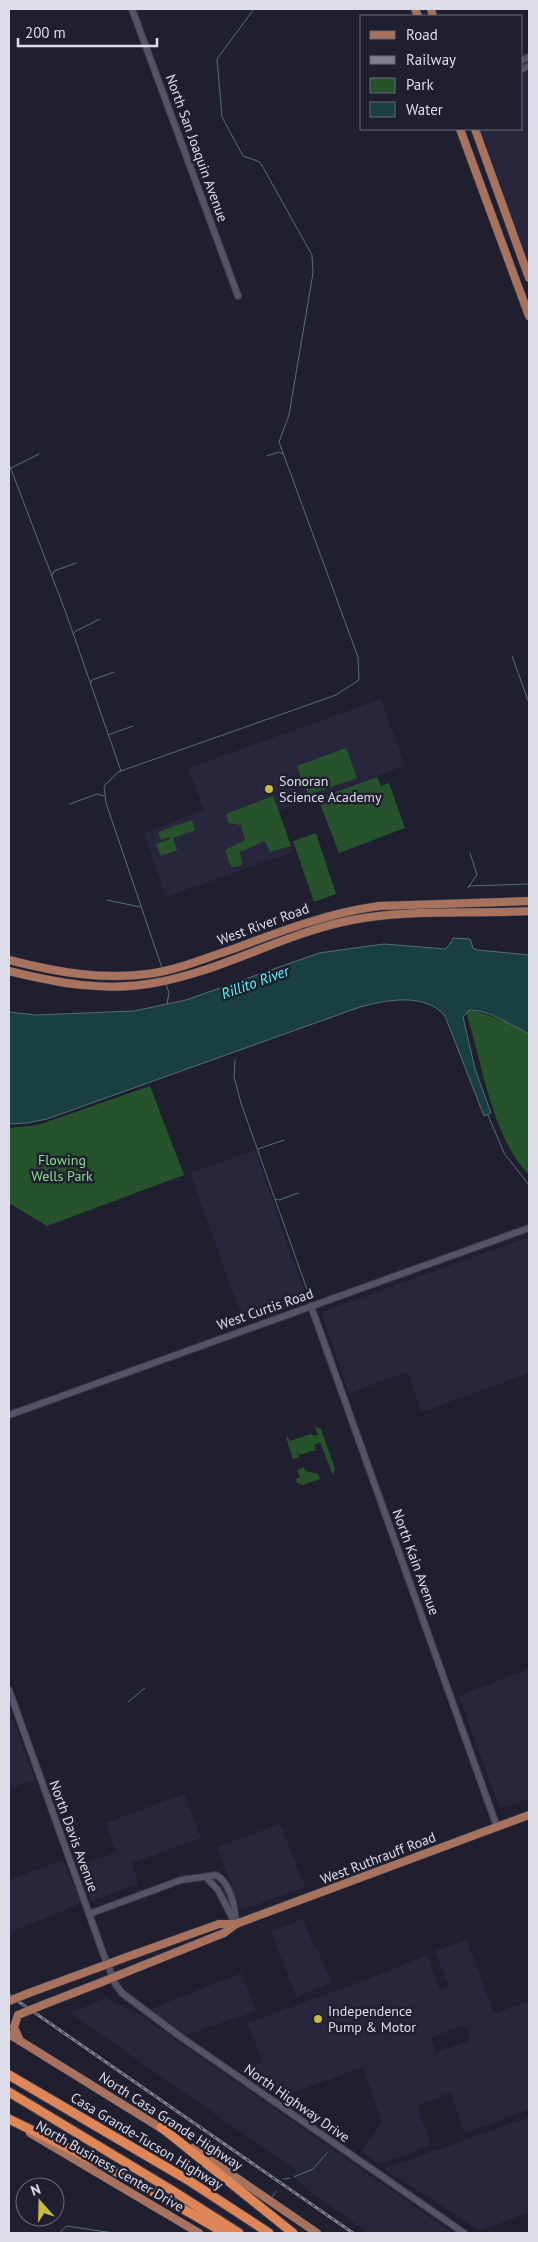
<svg xmlns="http://www.w3.org/2000/svg" width="538" height="2242" viewBox="0 0 538 2242" font-family="'PT Sans',sans-serif">
<rect width="100%" height="100%" fill="#1f1f30"/>
<g fill="#28263d" fill-rule="evenodd">
<path d="M529 71V264L481 129H522V74Z"/>
<path d="M381 699 405 766 279 811 293 852 166 897 144 833 204 810 188 768Z"/>
<path d="M255 1150 307 1300 244 1323 190 1173Z"/>
<path d="M529 1237V1373L422 1412 407 1372 349 1393 321 1312Z"/>
<path d="M529 1669V1798L500 1809 459 1696Z"/>
<path d="M13 1719 35 1780 11 1788 9 1781V1721Z"/>
<path d="M184 1794 201 1838 132 1863 138 1884 91 1901 78 1866 116 1852 106 1823Z"/>
<path d="M280 1824 305 1887 241 1910 217 1847Z"/>
<path d="M63 1860 81 1903 9 1933V1880Z"/>
<path d="M303 1919 314 1947H317L331 1983 296 1997 271 1931Z"/>
<path d="M467 1940 494 2014 529 2001V2109L465 2133 451 2093 417 2106 431 2145 380 2164 361 2152 382 2122 363 2067 281 2097 239 2070 263 2062 247 2023 368 1979 427 1955 440 1991 449 1987 435 1951ZM464 2025 470 2032 468 2041 436 2052 430 2038Z"/>
<path d="M241 1973 256 2011 187 2035 149 2010Z"/>
<path d="M106 1998 136 2012 453 2233H369L312 2194 292 2175 297 2171 70 2013Z"/>
<path d="M529 2117V2212L480 2231 384 2169Z"/>
</g>
<g fill="#27532c">
<path d="M346 748 357 778 308 795 297 766Z"/>
<path d="M377 777 381 786 389 783 405 828 339 853 318 798Z"/>
<path d="M273 796 291 846 270 852 265 841 240 852 242 862 241 866 231 867 225 850 245 840 241 825 228 823 226 814Z"/>
<path d="M192 820 195 830 173 838 177 850 161 856 156 844 170 839 169 837 161 840 158 832Z"/>
<path d="M316 833 336 894 314 902 293 841Z"/>
<path d="M472 1010 505 1021 529 1034V1175C491 1135 483 1064 466 1012Z"/>
<path d="M150 1086 184 1175 47 1226 9 1203V1128L38 1125Z"/>
<path d="M315 1426 321 1429 335 1469 333 1475 320 1442 314 1445 316 1450 299 1455 296 1447 303 1444 296 1447 299 1457 293 1459 286 1437H288L290 1441 311 1434 314 1436 318 1435Z"/>
<path d="M304 1467 305 1471 318 1474 320 1479 303 1485 297 1483 296 1479 300 1477 297 1470Z"/>
</g>
<path fill="#193f40" stroke="#546f73" d="M453 938 470 939 473 948 478 950 529 955V1034C511 1025 490 1010 469 1010L463 1017 475 1069 491 1113 484 1116 445 1016C425 992 386 1000 360 1007L47 1119 27 1123 9 1124V1012L36 1015 134 1011 186 1000 319 953 384 944 445 949 450 944Z"/>
<g fill="none" stroke-linecap="round" stroke-linejoin="round">
<g stroke="#546f73" stroke-width="1">
<path d="M267 456 279 452 283 454"/>
<path d="M9 464 66 613 121 771"/>
<path d="M11 468 39 454"/>
<path d="M52 576 54 571 76 563"/>
<path d="M73 634 76 631 100 619"/>
<path d="M512 656 529 703"/>
<path d="M91 683 92 680 114 672"/>
<path d="M108 735 133 726"/>
<path d="M70 804 97 794 104 796"/>
<path d="M469 886 477 875 470 853"/>
<path d="M468 888 469 886 529 884"/>
<path d="M107 900 140 907"/>
<path d="M162 968 106 803 104 786 118 772 336 695 359 680 358 657 279 442 289 415 313 273 312 255 260 162 243 156 222 117 217 59 254 9"/>
<path d="M166 984 169 993 167 1004"/>
<path d="M235 1060 234 1077 241 1103 310 1298"/>
<path d="M488 1115 504 1153 529 1185"/>
<path d="M258 1149 284 1140"/>
<path d="M275 1199 279 1200 298 1193"/>
<path d="M128 1702 145 1688"/>
<path d="M294 2177 313 2169 327 2153"/>
<path d="M284 2179 290 2178"/>
<path d="M272 2197 276 2191"/>
<path d="M59 2233 67 2226 113 2233"/>
</g>
<defs>
<g id="minor">
<path d="M132 9 238 296"/>
<path d="M522 60 529 57"/>
<path d="M522 69 529 66"/>
<path d="M311 1306 497 1827"/>
<path d="M9 1415 529 1228"/>
<path d="M9 1690 103 1953 116 1985 122 1993 178 2035 464 2233"/>
<path d="M206 1877 218 1890 235 1923"/>
<path d="M89 1914 181 1880 216 1875C232 1884 235 1908 236 1924"/>
</g>
<g id="major">
<path d="M415 9 418 16"/>
<path d="M431 9 433 16"/>
<path d="M460 129 529 316"/>
<path d="M475 129 529 278"/>
<path d="M9 960C56 972 100 980 148 974 178 970 205 958 233 949 281 931 328 913 379 906L529 901"/>
<path d="M9 971C57 983 105 992 154 983 223 971 284 933 352 920 407 909 472 914 529 911"/>
<path d="M135 1954 219 1924H236"/>
<path d="M139 1967 224 1933 236 1924 529 1815"/>
<path d="M29 1993 97 1968"/>
<path d="M45 2004 102 1982"/>
<path d="M18 2015 14 2027 20 2041"/>
<path d="M9 2034 164 2130"/>
<path d="M30 2133 199 2233"/>
<path d="M193 2148 317 2233"/>
</g>
<g id="highway">
<path d="M9 2075 188 2180 269 2233"/>
<path d="M9 2092 173 2191 239 2233"/>
<path d="M9 2119 131 2179 225 2233"/>
<path d="M161 2127 293 2233"/>
</g>
</defs>
<use href="#minor" stroke="#3c3b4a" stroke-width="8"/>
<use href="#major" stroke="#3c3b4a" stroke-width="9"/>
<use href="#highway" stroke="#3c3b4a" stroke-width="11"/>
<use href="#minor" stroke="#545367" stroke-width="6"/>
<use href="#major" stroke="#a7725e" stroke-width="8"/>
<use href="#highway" stroke="#de8658" stroke-width="9"/>
<defs>
<path id="rail" d="M9 1995 353 2233"/>
</defs>
<use href="#rail" stroke="#7f7f8e" stroke-width="3"/>
<use href="#rail" stroke="#1f1f30" stroke-width="1" stroke-dasharray="4" stroke-linecap="butt"/>
<defs>
<g id="major-bridge">
<path d="M97 1968 135 1954"/>
<path d="M102 1982 139 1967"/>
<path d="M9 2001 29 1993"/>
<path d="M18 2015 45 2004"/>
</g>
</defs>
<use href="#major-bridge" stroke="#3c3b4a" stroke-width="9" stroke-linecap="butt"/>
<use href="#major-bridge" stroke="#a7725e" stroke-width="8"/>
</g>
<g fill="#c7bb3c" stroke="#1f1f30" stroke-width="2">
<circle cx="269" cy="789" r="5"/>
<circle cx="318" cy="2019" r="5"/>
</g>
<g text-anchor="middle" dominant-baseline="central" stroke-width="5" stroke-linejoin="round" paint-order="stroke">
<g font-size="14" fill="#dedeea" stroke="#1f1f30">
<text transform="translate(197 148) rotate(70)">North San Joaquin Avenue</text>
<text transform="translate(263 924) rotate(-20)">West River Road</text>
<text transform="translate(265 1309) rotate(-19)">West Curtis Road</text>
<text transform="translate(416 1562) rotate(70)">North Kain Avenue</text>
<text transform="translate(74 1836) rotate(70)">North Davis Avenue</text>
<text transform="translate(378 1858) rotate(-21)">West Ruthrauff Road</text>
<text transform="translate(297 2103) rotate(35)">North Highway Drive</text>
<text transform="translate(171 2121) rotate(33)">North Casa Grande Highway</text>
<text transform="translate(147 2141) rotate(31)">Casa Grande-Tucson Highway</text>
<text transform="translate(110 2166) rotate(30)">North Business Center Drive</text>
</g>
<g font-size="14" fill="#dedeea" stroke="#1f1f30" text-anchor="start">
<text x="279" y="781">Sonoran<tspan x="279" dy="16">Science Academy</tspan></text>
<text x="328" y="2011">Independence<tspan x="328" dy="16">Pump &amp; Motor</tspan></text>
</g>
<g font-size="14" fill="#87dd8e" stroke="#1f1f30">
<text x="62" y="1160">Flowing<tspan x="62" dy="16">Wells Park</tspan></text>
</g>
<g font-size="15" font-style="italic" fill="#4ffdff" stroke="#1f1f30">
<text transform="translate(255 982) rotate(-20)">Rillito River</text>
</g>
</g>
<rect width="538" height="2242" fill="none" stroke="#dedeea" stroke-width="20"/>
<rect x="360" y="15" width="162" height="115" fill="#1f1f30" stroke="#6b6b7a"/>
<rect x="370" y="31" width="25" height="8" fill="#a7725e" stroke="#6b6b7a"/>
<text x="406" y="40" font-size="15" fill="#dedeea">Road</text>
<rect x="370" y="56" width="25" height="8" fill="#7f7f8e" stroke="#6b6b7a"/>
<text x="406" y="65" font-size="15" fill="#dedeea">Railway</text>
<rect x="370" y="78" width="25" height="15" fill="#27532c" stroke="#6b6b7a"/>
<text x="406" y="90" font-size="15" fill="#dedeea">Park</text>
<rect x="370" y="102" width="25" height="15" fill="#193f40" stroke="#6b6b7a"/>
<text x="406" y="115" font-size="15" fill="#dedeea">Water</text>
<g transform="translate(40 2202) rotate(340)"><circle r="24" fill="#1f1f30" stroke="#6b6b7a"/>
<path d="M0-4L9 19L0 12L-9 19Z" fill="#c7bb3c"/>
<text y="-8" font-size="14" font-weight="bold" text-anchor="middle" fill="#dedeea">N</text>
</g>
<path d="M18 38v8h139v-8" fill="none" stroke="#dedeea" stroke-width="2.5"/>
<text x="25" y="38" font-size="15" fill="#dedeea" stroke="#1f1f30" stroke-width="4" paint-order="stroke">200 m</text>
</svg>
